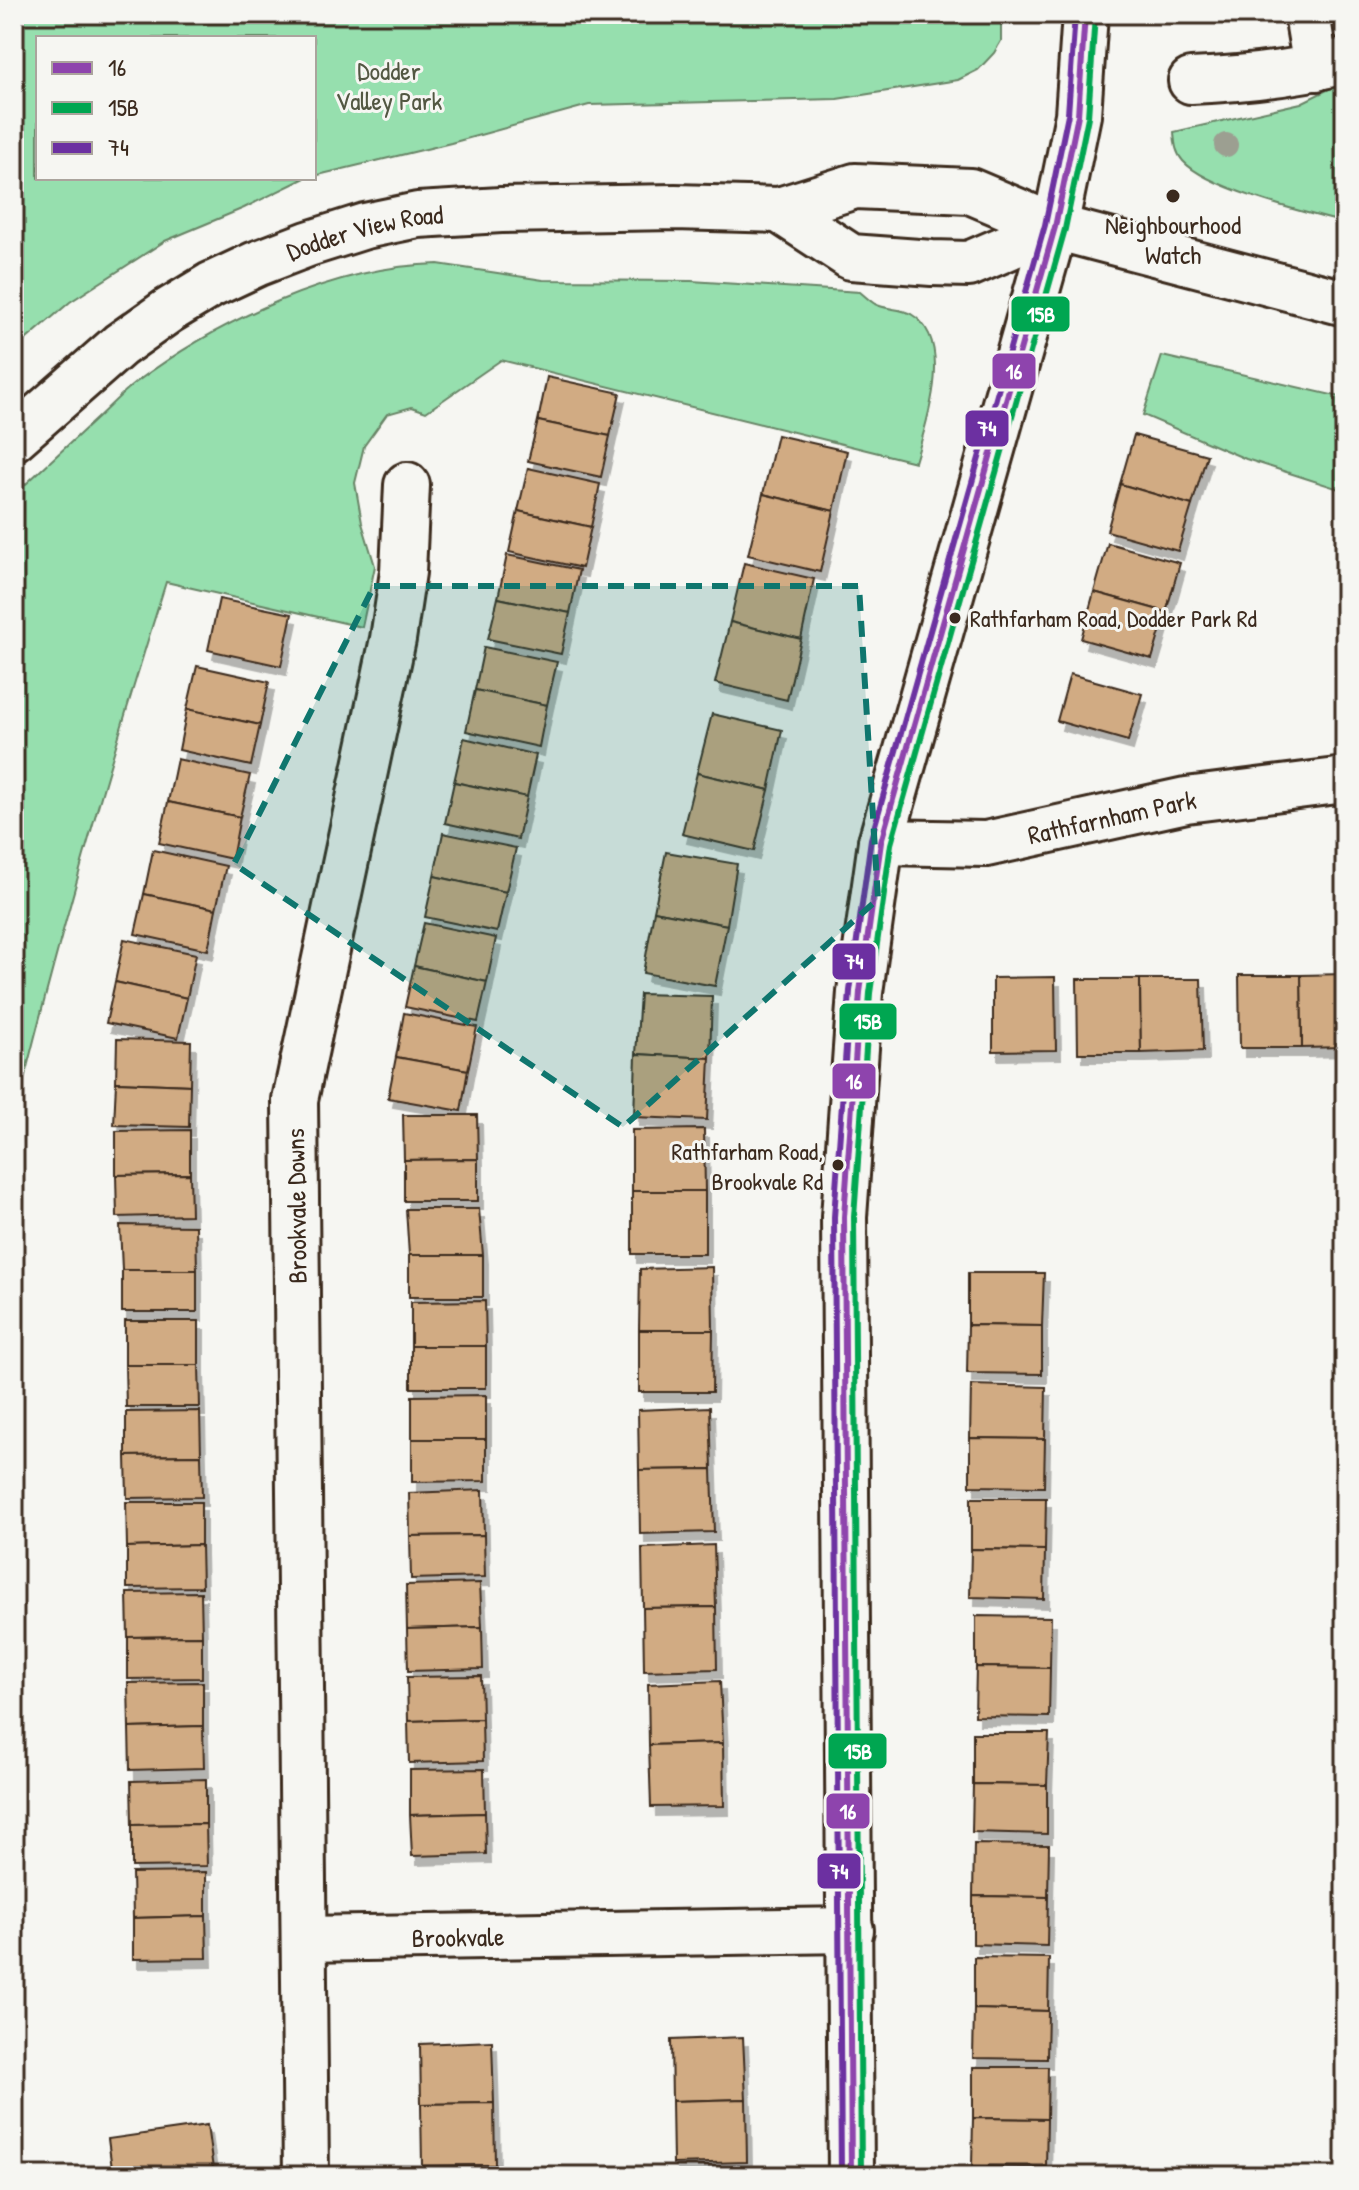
<svg xmlns="http://www.w3.org/2000/svg" width="1359" height="2190" viewBox="0 0 1359 2190" font-family="'Patrick Hand',sans-serif">
<defs>
<filter id="shadow"><feDropShadow dx="5" dy="9" stdDeviation="0" flood-color="#0004"/></filter>
</defs>
<rect width="100%" height="100%" fill="#f6f6f2"/>
<filter id="ink" filterUnits="userSpaceOnUse"><feTurbulence type="fractalNoise" baseFrequency=".0125" numOctaves="2"/><feDisplacementMap in="SourceGraphic" scale="16" xChannelSelector="R" yChannelSelector="G"/><feConvolveMatrix kernelMatrix="1 2 1 2 8 2 1 2 1" color-interpolation-filters="sRGB"/></filter>
<g filter="url(#ink)">
<g fill="#96dfae" stroke="#688466" stroke-width="2">
<path d="M14 14H1018V19L1001 24V41L994 53 978 70 958 80 837 99 589 105 451 143 314 176V38H38V178H305L244 208 165 241 70 302 14 350Z"/>
<path d="M1345 81V223C1307 213 1208 189 1183 161 1175 152 1175 143 1174 132L1301 103Z"/>
<path d="M438 264 543 280 691 281 860 292C865 296 870 301 875 304 886 310 900 308 911 314 956 340 926 425 915 462L501 360 426 412 412 407 387 414 364 446 355 483 362 523 375 566 362 627 166 582C110 760 58 939 14 1120V495C41 470 68 445 95 420 108 408 121 394 135 383 218 321 334 266 438 264Z"/>
<path d="M1162 356 1345 398V491L1246 459 1143 415Z"/>
</g>
<g fill="#d1ab83" stroke="#3b2a1e" stroke-width="2" filter="url(#shadow)">
<path d="M547 377 620 393 610 436 538 421Z"/>
<path d="M538 421 610 436 601 477 528 461Z"/>
<path d="M777 435 847 451 834 511 763 494Z"/>
<path d="M1134 435 1207 455 1192 505 1120 484Z"/>
<path d="M528 468 600 484 591 527 518 511Z"/>
<path d="M1120 484 1192 505 1178 551 1107 531Z"/>
<path d="M763 494 834 511 820 572 748 555Z"/>
<path d="M518 511 591 527 582 568 509 552Z"/>
<path d="M1108 543 1180 563 1166 612 1094 592Z"/>
<path d="M507 555 579 570 570 613 498 598Z"/>
<path d="M744 563 814 579 801 639 730 622Z"/>
<path d="M1094 592 1166 612 1152 659 1081 639Z"/>
<path d="M498 598 570 613 561 654 488 639Z"/>
<path d="M219 599 292 614 281 666 208 650Z"/>
<path d="M730 622 801 639 787 700 715 683Z"/>
<path d="M484 647 557 662 547 705 475 690Z"/>
<path d="M197 666 269 682 260 725 187 709Z"/>
<path d="M1070 674 1142 694 1128 741 1057 721Z"/>
<path d="M475 690 547 705 539 747 466 731Z"/>
<path d="M187 709 260 725 251 766 179 750Z"/>
<path d="M712 714 782 730 769 790 697 773Z"/>
<path d="M464 738 536 755 527 797 454 782Z"/>
<path d="M177 759 250 775 240 817 168 802Z"/>
<path d="M697 773 769 790 754 851 682 834Z"/>
<path d="M454 782 527 797 518 839 445 823Z"/>
<path d="M168 802 240 817 232 859 159 843Z"/>
<path d="M443 833 516 848 506 892 434 876Z"/>
<path d="M153 850 226 866 216 909 144 894Z"/>
<path d="M666 852 737 864 727 925 654 911Z"/>
<path d="M434 876 506 892 497 932 425 917Z"/>
<path d="M144 894 216 909 208 950 135 934Z"/>
<path d="M654 911 727 925 715 986 643 973Z"/>
<path d="M424 923 496 938 487 982 414 966Z"/>
<path d="M124 939 196 954 187 998 115 982Z"/>
<path d="M414 966 487 982 478 1022 405 1007Z"/>
<path d="M1345 974V1047L1302 1048 1301 975Z"/>
<path d="M1239 975H1301L1302 1048H1240Z"/>
<path d="M1055 977 1056 1050 993 1051V978Z"/>
<path d="M1077 979H1140L1141 1053H1078Z"/>
<path d="M1140 979H1201L1203 1051 1141 1053Z"/>
<path d="M115 982 187 998 178 1038 106 1023Z"/>
<path d="M640 994 712 996 710 1058 636 1054Z"/>
<path d="M404 1013 477 1027 468 1070 396 1057Z"/>
<path d="M117 1039 191 1041 190 1085 116 1082Z"/>
<path d="M636 1054 710 1058 707 1120 634 1117Z"/>
<path d="M396 1057 468 1070 461 1111 388 1098Z"/>
<path d="M116 1082 190 1085 189 1127 114 1125Z"/>
<path d="M403 1115H477L478 1159 404 1160Z"/>
<path d="M704 1129 705 1191H632V1130Z"/>
<path d="M190 1130V1174L116 1175V1131Z"/>
<path d="M478 1159V1201H404V1160Z"/>
<path d="M190 1174 191 1215 117 1217 116 1175Z"/>
<rect x="632" y="1191" width="73" height="63"/>
<path d="M406 1209H479L483 1255H409Z"/>
<path d="M120 1225 196 1226 197 1270H122Z"/>
<rect x="409" y="1255" width="74" height="42"/>
<path d="M712 1267 713 1330H639L640 1269Z"/>
<rect x="122" y="1270" width="75" height="42"/>
<path d="M968 1273H1044L1042 1326 968 1325Z"/>
<path d="M485 1301 486 1346H411V1302Z"/>
<rect x="125" y="1321" width="74" height="44"/>
<path d="M968 1325 1042 1326V1374L967 1373Z"/>
<path d="M639 1330H713L712 1392H639Z"/>
<rect x="411" y="1346" width="75" height="42"/>
<path d="M125 1365H199L200 1407H126Z"/>
<path d="M971 1385 1046 1387 1045 1439 970 1438Z"/>
<path d="M486 1395V1439H412V1396Z"/>
<path d="M710 1407 712 1469 639 1470 638 1410Z"/>
<path d="M200 1411 201 1455 126 1456V1412Z"/>
<path d="M970 1438 1045 1439 1044 1487 970 1486Z"/>
<path d="M412 1439H486V1481L412 1482Z"/>
<path d="M201 1455 202 1497 127 1498 126 1456Z"/>
<path d="M712 1469 714 1532 640 1534 639 1470Z"/>
<path d="M483 1490 484 1535 410 1536 409 1493Z"/>
<path d="M971 1498H1046L1045 1550 971 1549Z"/>
<path d="M126 1502H201V1545L127 1547Z"/>
<path d="M484 1535 485 1577 411 1579 410 1536Z"/>
<path d="M201 1545 202 1587 127 1588V1547Z"/>
<path d="M714 1545 716 1607 643 1608 642 1548Z"/>
<path d="M971 1549 1045 1550 1044 1599 970 1597Z"/>
<path d="M480 1583 482 1627 407 1629 406 1585Z"/>
<path d="M201 1592 202 1636 128 1637 127 1593Z"/>
<path d="M716 1607 717 1669 644 1671 643 1608Z"/>
<path d="M976 1616 1051 1617 1050 1668 976 1667Z"/>
<path d="M482 1627 483 1669 408 1671 407 1629Z"/>
<path d="M202 1636V1678L128 1679V1637Z"/>
<path d="M976 1667 1050 1668 1049 1717 975 1716Z"/>
<path d="M481 1676 482 1719 408 1721 407 1677Z"/>
<path d="M720 1681 723 1743 649 1745 648 1684Z"/>
<path d="M203 1682V1726L129 1728 128 1683Z"/>
<path d="M482 1719 483 1761 409 1763 408 1721Z"/>
<path d="M203 1726 204 1768 130 1770 129 1728Z"/>
<path d="M973 1733H1049L1047 1785 973 1784Z"/>
<path d="M723 1743 724 1806 651 1807 649 1745Z"/>
<path d="M484 1769 485 1813 410 1815V1770Z"/>
<path d="M206 1779V1824L132 1825 131 1781Z"/>
<path d="M973 1784 1047 1785V1834L972 1832Z"/>
<path d="M485 1813 486 1854 412 1856 410 1815Z"/>
<path d="M206 1824 207 1866 132 1867V1825Z"/>
<path d="M974 1844 1049 1845 1048 1897 973 1896Z"/>
<path d="M206 1872V1916L133 1918 132 1873Z"/>
<path d="M973 1896 1048 1897 1047 1946 973 1944Z"/>
<path d="M206 1916 207 1958 133 1959V1918Z"/>
<path d="M974 1957 1049 1958 1048 2011 974 2009Z"/>
<path d="M974 2009 1048 2011 1047 2059 973 2058Z"/>
<path d="M743 2037 746 2099 672 2101 671 2040Z"/>
<path d="M492 2041 494 2103 421 2104 420 2044Z"/>
<path d="M973 2067H1048L1047 2119 973 2118Z"/>
<path d="M746 2099 747 2162 673 2164 672 2101Z"/>
<path d="M494 2103 495 2165 422 2166 421 2104Z"/>
<path d="M973 2118 1047 2119 1046 2167 972 2166Z"/>
<path d="M207 2125 214 2176H113L108 2139Z"/>
</g>
<g fill="none" stroke-linecap="round" stroke-linejoin="round">
<defs>
<g id="street">
<path d="M1307 14 1316 68"/>
<path d="M1191 81C1243 79 1295 73 1345 61"/>
<path id="s1" d="M881 842 986 844 1186 800 1345 780"/>
<path id="s2" d="M304 1939 851 1930"/>
<path d="M306 2176 295 1100 393 639 403 572 407 485"/>
</g>
<g id="secondary">
<path d="M779 210 851 257 932 263 969 264 1055 227"/>
<path id="s3" d="M14 438 120 345 168 311 211 285 256 264 308 244 365 226 418 215 501 210 675 207 779 210 855 186 970 191 1055 227 1345 303"/>
<path d="M851 2176 844 1217 860 992 881 842 1055 227 1078 115 1085 14"/>
</g>
</defs>
<use href="#street" stroke="#3b2a1e" stroke-width="50"/>
<use href="#secondary" stroke="#3b2a1e" stroke-width="50"/>
<use href="#street" stroke="#f6f6f2" stroke-width="44"/>
<use href="#secondary" stroke="#f6f6f2" stroke-width="44"/>
<defs>
<path id="bus-1" d="M851 2176 844 1217 860 992 881 842 1055 227 1078 115 1085 14"/>
<path id="bus-2" d="M861 2176 854 1217 870 993 891 844 1065 229 1088 117 1095 15"/>
<path id="bus-3" d="M841 2176 834 1217 850 991 871 839 1045 225 1068 114 1075 14"/>
</defs>
<use href="#bus-1" stroke="#f6f6f2" stroke-width="12"/>
<use href="#bus-2" stroke="#f6f6f2" stroke-width="12"/>
<use href="#bus-3" stroke="#f6f6f2" stroke-width="12"/>
<use href="#bus-1" stroke="#8e44ad" stroke-width="6"/>
<use href="#bus-2" stroke="#00a651" stroke-width="6"/>
<use href="#bus-3" stroke="#6c30a1" stroke-width="6"/>
</g>
<circle fill="#9c9f91" cx="1226" cy="145" r="12"/>
</g>
<path fill="#0f766e" fill-opacity="0.2" stroke="#0f766e" stroke-width="6" stroke-dasharray="16 10" stroke-linejoin="round" d="M374 586H859L878 899 623 1127 234 864Z"/>
<g fill="#3b2a1e" stroke="#f6f6f2" stroke-width="3">
<circle cx="1173" cy="196" r="8"/>
<circle cx="955" cy="618" r="7"/>
<circle cx="838" cy="1165" r="7"/>
</g>
<g text-anchor="middle" dominant-baseline="central" stroke-width="6" stroke-linejoin="round" paint-order="stroke">
<g font-size="24" fill="#3b2a1e" stroke="#f6f6f2" text-anchor="start">
<text x="970" y="618">Rathfarham Road, Dodder Park Rd</text>
<text x="823" y="1151" text-anchor="end">Rathfarham Road,<tspan x="823" dy="30">Brookvale Rd</tspan></text>
</g>
<g font-size="26" fill="#525742" stroke="#f6f6f2">
<text x="389" y="70">Dodder<tspan x="389" dy="30">Valley Park</tspan></text>
</g>
<g font-size="26" fill="#3b2a1e" stroke="#f6f6f2">
<text x="1173" y="224">Neighbourhood<tspan x="1173" dy="30">Watch</tspan></text>
</g>
<g font-size="26" fill="#3b2a1e" stroke="#f6f6f2">
<text stroke="none"><textPath href="#s3" startOffset="414">Dodder View Road</textPath></text>
<text stroke="none"><textPath href="#s1" startOffset="234">Rathfarnham Park</textPath></text>
<text transform="translate(296 1206) rotate(-91)">Brookvale Downs</text>
<text stroke="none"><textPath href="#s2" startOffset="154">Brookvale</textPath></text>
</g>
</g>
<g stroke="#f6f6f2" stroke-width="3">
<rect x="1010" y="295" width="61" height="38" rx="8" fill="#00a651"/>
<rect x="991" y="352" width="46" height="38" rx="8" fill="#8e44ad"/>
<rect x="964" y="409" width="46" height="39" rx="8" fill="#6c30a1"/>
<rect x="831" y="942" width="46" height="39" rx="8" fill="#6c30a1"/>
<rect x="838" y="1002" width="60" height="39" rx="8" fill="#00a651"/>
<rect x="831" y="1062" width="46" height="38" rx="8" fill="#8e44ad"/>
<rect x="827" y="1732" width="61" height="38" rx="8" fill="#00a651"/>
<rect x="825" y="1792" width="46" height="38" rx="8" fill="#8e44ad"/>
<rect x="816" y="1852" width="46" height="38" rx="8" fill="#6c30a1"/>
</g>
<g font-size="22" text-anchor="middle" font-weight="bold" fill="#fff">
<text x="1041" y="322">15B</text>
<text x="1014" y="379">16</text>
<text x="987" y="436">74</text>
<text x="854" y="969">74</text>
<text x="868" y="1029">15B</text>
<text x="854" y="1089">16</text>
<text x="858" y="1759">15B</text>
<text x="848" y="1819">16</text>
<text x="839" y="1879">74</text>
</g>
<rect width="1359" height="2190" fill="none" stroke="#f6f6f2" stroke-width="48"/>
<rect x="24" y="24" width="1311" height="2142" fill="none" stroke="#3b2a1e" stroke-width="3" filter="url(#ink)"/>
<rect x="36" y="36" width="280" height="144" fill="#f6f6f2" stroke="#aba49d" stroke-width="2"/>
<rect x="52" y="62" width="40" height="12" fill="#8e44ad" stroke="#aba49d" stroke-width="2"/>
<text x="108" y="76" font-size="24" fill="#3b2a1e">16</text>
<rect x="52" y="102" width="40" height="12" fill="#00a651" stroke="#aba49d" stroke-width="2"/>
<text x="108" y="116" font-size="24" fill="#3b2a1e">15B</text>
<rect x="52" y="142" width="40" height="12" fill="#6c30a1" stroke="#aba49d" stroke-width="2"/>
<text x="108" y="156" font-size="24" fill="#3b2a1e">74</text>
</svg>
